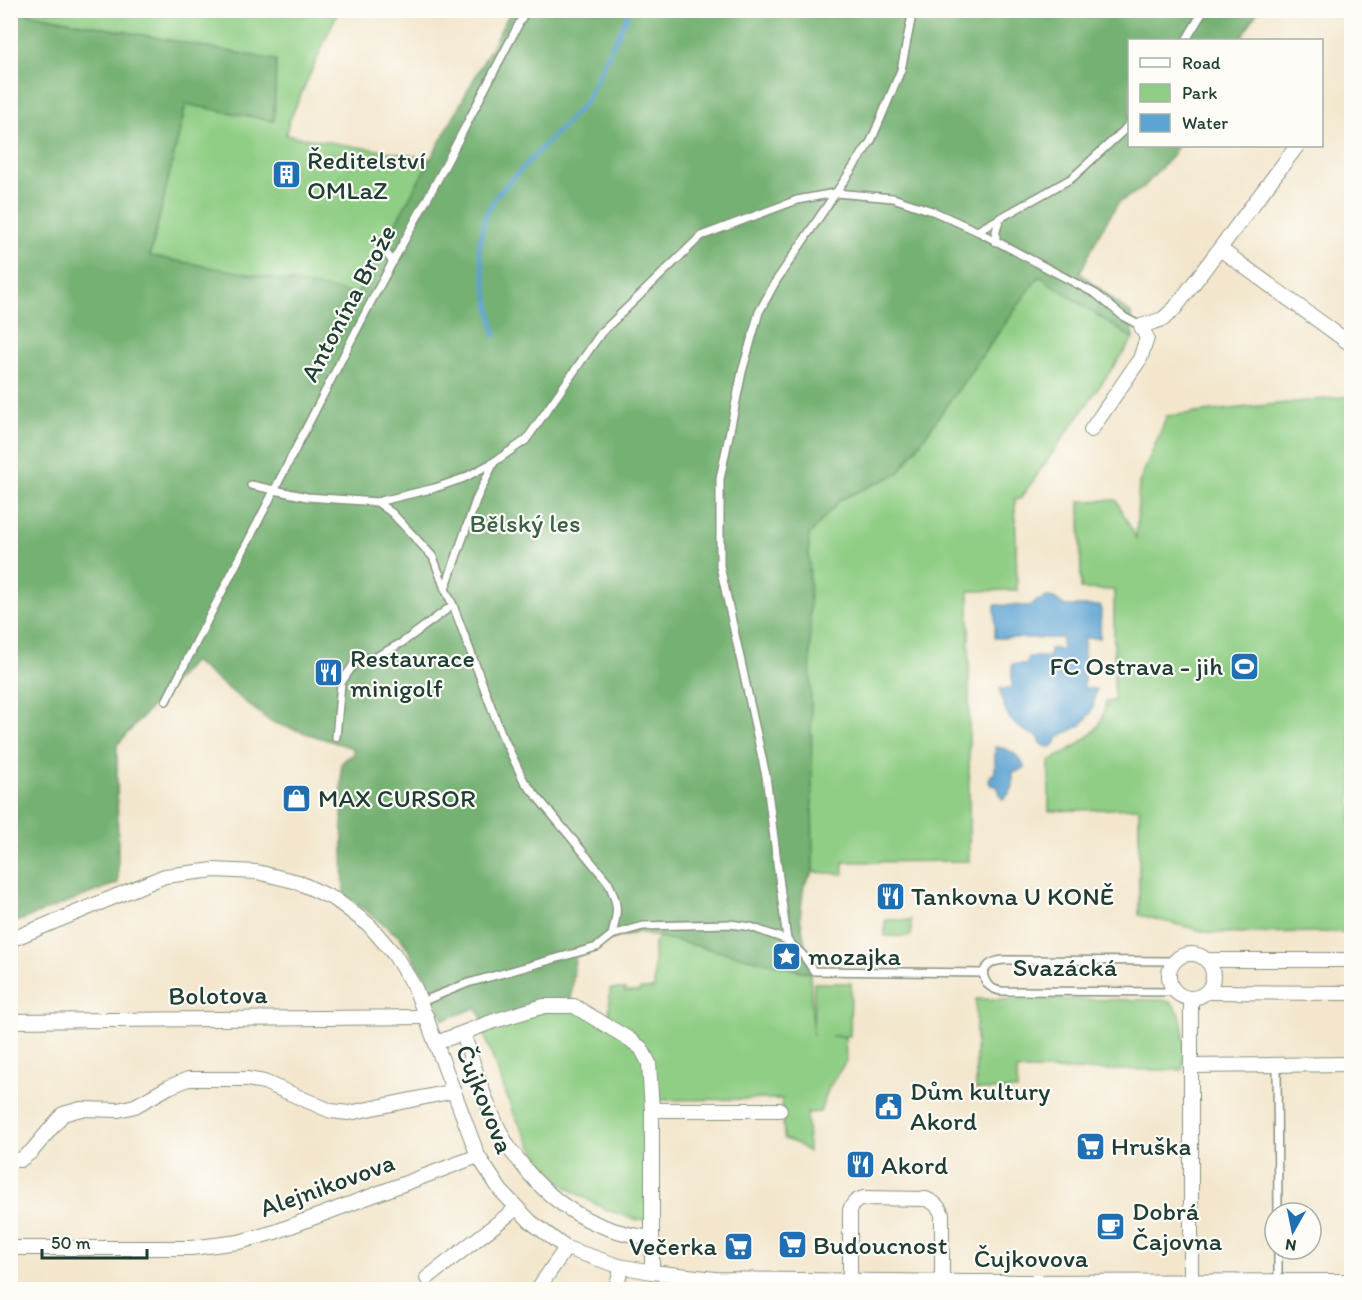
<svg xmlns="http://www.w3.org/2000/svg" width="1362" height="1300" viewBox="0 0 1362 1300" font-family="Itim,sans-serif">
<rect width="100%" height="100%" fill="#fdfcf7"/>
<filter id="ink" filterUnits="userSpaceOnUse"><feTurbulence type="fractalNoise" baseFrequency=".0167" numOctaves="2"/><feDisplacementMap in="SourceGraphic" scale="12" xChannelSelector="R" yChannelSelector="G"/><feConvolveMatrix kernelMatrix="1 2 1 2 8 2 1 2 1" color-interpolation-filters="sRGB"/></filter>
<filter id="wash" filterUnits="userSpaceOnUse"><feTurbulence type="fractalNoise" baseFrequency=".008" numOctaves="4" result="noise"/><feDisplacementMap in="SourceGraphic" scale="24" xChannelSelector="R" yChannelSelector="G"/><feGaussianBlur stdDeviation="1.35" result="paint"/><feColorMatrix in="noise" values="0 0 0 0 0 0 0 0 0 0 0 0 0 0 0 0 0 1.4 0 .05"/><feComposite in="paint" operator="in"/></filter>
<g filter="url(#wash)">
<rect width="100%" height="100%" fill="#f3e6cc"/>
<g fill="#90ce85" stroke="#58865c" stroke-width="1.5">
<path d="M11 11H338L288 124 286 135 432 159 357 295 150 256 186 104 274 121 20 12 11 71Z"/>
<path d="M1039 276 1133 339 1020 499H1015L1017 590 969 591V861L843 862 844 874 813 872 808 535 841 499 898 474Z"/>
<path d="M1351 396V932L1210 933 1139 915V808L1049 811V761C1063 755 1091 738 1099 725 1103 718 1104 709 1106 702L1114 701V590L1081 589 1080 501 1116 500 1136 538 1139 483 1167 416Z"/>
<rect x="885" y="920" width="26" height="16"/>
<path d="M660 937 810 973 813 1035 814 983H851L850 1036H831L845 1037 846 1061 829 1087 820 1112 807 1113 808 1152 798 1144 784 1139 782 1099 652 1100V1220H638L606 1210 566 1187 537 1155 513 1113 481 1026 574 1006 609 1027 610 989H625V992H640V989H654V943Z"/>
<path d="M976 999 1163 1000C1166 1001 1170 1002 1172 1004 1188 1015 1183 1053 1183 1070H1017V1090H976Z"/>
</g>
<path fill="#74b172" stroke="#4a7753" stroke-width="1.5" d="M511 11H1258L1240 40H1130V146H1178L1171 157 1142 189 1119 202 1100 232 1080 273 1131 314 1133 339 1039 276 898 474 841 499 809 535 813 872 804 885 800 917 810 973 639 932 599 943 575 957 571 1001 483 1021 476 1008 443 1020 426 979 401 938 344 894 341 764 348 757 353 756V748L271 722 193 661 117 745 118 883 11 924 10 71 20 12 276 60 274 121 186 104 150 256 357 294Z"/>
<g fill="#5da4d3" stroke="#3e7084" stroke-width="1.5">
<path d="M1047 597 1054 598 1065 606H1101L1100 638H1084V688L1096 689 1093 708 1087 718 1081 725 1058 737 1055 744 1050 747C1043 746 1040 744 1039 737 1012 727 1004 717 1000 689H1012V664H1027L1028 657H1049L1050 649H1062V638H995V605L1031 606 1035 602Z"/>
<path d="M995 747C1009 748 1019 755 1025 768L1012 773C1015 784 1013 793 1002 799L997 786 991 785 989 782 990 776 995 773Z"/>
</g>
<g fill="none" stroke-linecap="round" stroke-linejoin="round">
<g stroke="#5da4d3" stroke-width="4.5">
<path d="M496 196 585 103 630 10"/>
<path d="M494 200 485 216 479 248 495 336"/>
</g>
</g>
</g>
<g filter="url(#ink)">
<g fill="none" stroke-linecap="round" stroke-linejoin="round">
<defs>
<g id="service">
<path d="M1186 40 1204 10"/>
<path d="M977 231 1072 178 1123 131 1130 123"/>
<path d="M996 242V231L1000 218"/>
<path d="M382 248 393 262"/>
<path d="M251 485 307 497 377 502 435 488 464 478 494 462 526 440 601 333 701 236 797 200 835 193 893 198 935 212 977 231 1096 294 1124 317 1141 326"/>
<path d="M377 502 392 513 433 557 445 589"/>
<path d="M453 605 445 589 476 500 494 462"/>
<path d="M166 701 373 298 439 177 526 10"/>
<path d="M336 737 341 683 358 658H374L403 642 453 605 501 733 524 781 608 882C619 905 618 911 612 935"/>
<path d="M787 940 766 776 720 566V479L742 372 759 312 776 281 871 141 901 70 913 10"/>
<path d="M1175 961 1004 960C994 961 988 963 983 973 985 984 990 989 1001 991L1176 992"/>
<path d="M421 1002 468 983 597 947 612 935 643 926 730 924 751 927 787 940 803 955 814 971 983 973"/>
<path d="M1277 1064 1278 1213"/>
<path d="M1278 1249V1282"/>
</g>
<g id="minor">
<path d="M1220 249 1352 345"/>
<path d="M1091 430 1140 359 1147 338 1141 326 1163 319 1175 308 1297 146"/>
<path d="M10 940 165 876 214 870 257 872 298 882 336 900 369 925 394 954 415 988 478 1156 501 1191 531 1222 566 1248 619 1266 652 1272 715 1279 969 1282 1352 1281"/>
<circle cx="1191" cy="976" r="22"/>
<path d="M1207 960H1352"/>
<path d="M1207 992 1352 993"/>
<path d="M10 1021 427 1017"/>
<path d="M463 1033C476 1072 488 1113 509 1148 513 1154 519 1160 523 1166 556 1208 598 1232 652 1238"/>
<path d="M436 1043 494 1021 544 1006H574L629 1039 641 1048 649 1063 652 1110V1272"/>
<path d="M1191 1066 1352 1064"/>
<path d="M652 1110H780"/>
<path d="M10 1160H20L31 1152 63 1114 81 1109 118 1110 135 1106 169 1087 188 1079H247L264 1082 331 1111 349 1113 454 1091"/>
<path d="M10 1248H191L239 1242 275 1232 478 1156"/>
<path d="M427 1278 517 1208"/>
<path d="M1191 1282V998"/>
<path d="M537 1290 566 1248"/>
<path d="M615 1290 622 1267"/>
<path d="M850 1290V1210C853 1202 857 1200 864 1198L926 1199C934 1202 939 1206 942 1214V1289"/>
</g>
</defs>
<use href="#service" stroke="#899280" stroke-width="10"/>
<use href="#minor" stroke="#899280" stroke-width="16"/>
<use href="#service" stroke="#fff" stroke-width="7"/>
<use href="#minor" stroke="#fff" stroke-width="14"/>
</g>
</g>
<defs>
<symbol id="building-square" viewBox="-11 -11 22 22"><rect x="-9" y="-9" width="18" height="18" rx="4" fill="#1f6fb2" stroke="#fdfcf7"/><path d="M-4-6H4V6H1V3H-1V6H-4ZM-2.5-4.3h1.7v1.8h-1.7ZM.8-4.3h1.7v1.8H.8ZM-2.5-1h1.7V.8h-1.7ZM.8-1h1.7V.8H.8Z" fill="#fff"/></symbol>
<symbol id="stadium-square" viewBox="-11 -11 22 22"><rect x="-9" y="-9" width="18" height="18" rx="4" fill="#1f6fb2" stroke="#fdfcf7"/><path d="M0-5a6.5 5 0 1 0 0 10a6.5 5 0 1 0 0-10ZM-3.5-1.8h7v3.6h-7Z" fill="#fff"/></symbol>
<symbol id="restaurant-square" viewBox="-11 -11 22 22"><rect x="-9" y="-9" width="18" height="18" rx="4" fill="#1f6fb2" stroke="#fdfcf7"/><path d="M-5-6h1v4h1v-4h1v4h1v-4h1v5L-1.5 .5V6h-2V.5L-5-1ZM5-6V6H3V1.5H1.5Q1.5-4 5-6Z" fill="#fff"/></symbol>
<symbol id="shop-square" viewBox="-11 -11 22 22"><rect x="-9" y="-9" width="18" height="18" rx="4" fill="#1f6fb2" stroke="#fdfcf7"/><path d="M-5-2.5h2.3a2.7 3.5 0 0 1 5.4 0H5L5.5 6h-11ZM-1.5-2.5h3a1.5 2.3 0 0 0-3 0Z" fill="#fff"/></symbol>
<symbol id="sight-square" viewBox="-11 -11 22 22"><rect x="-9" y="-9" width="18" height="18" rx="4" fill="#1f6fb2" stroke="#fdfcf7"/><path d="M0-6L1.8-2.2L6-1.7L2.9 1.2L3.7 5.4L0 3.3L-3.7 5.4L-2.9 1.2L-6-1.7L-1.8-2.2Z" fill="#fff"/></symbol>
<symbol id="civic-square" viewBox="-11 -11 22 22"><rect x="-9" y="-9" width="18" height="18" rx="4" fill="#1f6fb2" stroke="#fdfcf7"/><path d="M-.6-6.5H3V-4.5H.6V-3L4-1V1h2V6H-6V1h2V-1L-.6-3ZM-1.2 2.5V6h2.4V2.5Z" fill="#fff"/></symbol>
<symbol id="supermarket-square" viewBox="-11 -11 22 22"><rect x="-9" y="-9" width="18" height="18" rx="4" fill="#1f6fb2" stroke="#fdfcf7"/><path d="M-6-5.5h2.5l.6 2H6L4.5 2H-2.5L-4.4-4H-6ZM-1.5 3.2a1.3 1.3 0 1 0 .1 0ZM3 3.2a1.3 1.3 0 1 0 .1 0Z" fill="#fff"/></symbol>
<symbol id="cafe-square" viewBox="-11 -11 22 22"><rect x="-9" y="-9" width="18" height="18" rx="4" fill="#1f6fb2" stroke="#fdfcf7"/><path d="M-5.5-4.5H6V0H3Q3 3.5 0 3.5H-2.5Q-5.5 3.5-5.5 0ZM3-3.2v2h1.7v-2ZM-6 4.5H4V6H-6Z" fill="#fff"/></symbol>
</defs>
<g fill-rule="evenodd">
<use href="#building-square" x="270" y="158" width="33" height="33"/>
<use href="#stadium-square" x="1228" y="650" width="33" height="33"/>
<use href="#restaurant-square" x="312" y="656" width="33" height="33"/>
<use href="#shop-square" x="280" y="782" width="33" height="33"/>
<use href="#restaurant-square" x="874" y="880" width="33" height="33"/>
<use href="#sight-square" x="770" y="940" width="33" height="33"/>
<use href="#civic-square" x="872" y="1090" width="33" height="33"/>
<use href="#supermarket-square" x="1074" y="1130" width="33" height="33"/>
<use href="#restaurant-square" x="844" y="1148" width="33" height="33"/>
<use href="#cafe-square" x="1094" y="1210" width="33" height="33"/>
<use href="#supermarket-square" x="776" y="1228" width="33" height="33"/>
<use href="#supermarket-square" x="722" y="1230" width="33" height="33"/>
</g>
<g text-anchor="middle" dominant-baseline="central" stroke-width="4.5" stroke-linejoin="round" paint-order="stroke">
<g font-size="26" fill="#1f3d34" stroke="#fdfcf7" text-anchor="start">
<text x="307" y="160">Ředitelství<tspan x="307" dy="30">OMLaZ</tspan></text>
<text x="350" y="658">Restaurace<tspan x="350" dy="30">minigolf</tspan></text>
<text x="1223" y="666" text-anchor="end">FC Ostrava - jih</text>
<text x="318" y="798">MAX CURSOR</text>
<text x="911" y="896">Tankovna U KONĚ</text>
<text x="808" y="956">mozajka</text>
<text x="910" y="1091">Dům kultury<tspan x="910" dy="30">Akord</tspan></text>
<text x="1111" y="1146">Hruška</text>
<text x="881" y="1165">Akord</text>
<text x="1132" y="1211">Dobrá<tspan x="1132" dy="30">Čajovna</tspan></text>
<text x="813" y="1245">Budoucnost</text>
<text x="717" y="1246" text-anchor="end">Večerka</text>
</g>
<g font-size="26" fill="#1f3d34" stroke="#fdfcf7">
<text transform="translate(348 303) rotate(-62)">Antonína Brože</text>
<text x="1065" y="967">Svazácká</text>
<text transform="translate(218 995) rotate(-1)">Bolotova</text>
<text transform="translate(485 1099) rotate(68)">Čujkovova</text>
<text transform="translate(327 1185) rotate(-20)">Alejnikovova</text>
<text x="1031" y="1258">Čujkovova</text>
</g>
<g font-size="26" fill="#3b6148" stroke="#fdfcf7">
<text x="525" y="523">Bělský les</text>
</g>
</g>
<rect width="1362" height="1300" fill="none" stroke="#fdfcf7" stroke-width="36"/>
<rect x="1128" y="39" width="195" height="108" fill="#fdfcf7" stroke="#a4b0a9" stroke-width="1.5"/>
<rect x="1140" y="58" width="30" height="9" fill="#ffffff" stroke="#a4b0a9" stroke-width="1.5"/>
<text x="1182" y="69" font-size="18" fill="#1f3d34">Road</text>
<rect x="1140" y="84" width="30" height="18" fill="#90ce85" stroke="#a4b0a9" stroke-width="1.5"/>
<text x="1182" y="99" font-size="18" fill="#1f3d34">Park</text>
<rect x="1140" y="114" width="30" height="18" fill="#5da4d3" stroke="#a4b0a9" stroke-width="1.5"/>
<text x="1182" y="129" font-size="18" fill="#1f3d34">Water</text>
<g transform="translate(1293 1231) rotate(189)"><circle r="28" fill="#fdfcf7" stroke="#a4b0a9" stroke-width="1.5"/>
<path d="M0-4.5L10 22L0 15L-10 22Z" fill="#1f6fb2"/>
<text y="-9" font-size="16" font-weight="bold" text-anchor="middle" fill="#1f3d34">N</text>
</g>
<path d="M42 1249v9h105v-9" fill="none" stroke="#1f3d34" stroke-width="3"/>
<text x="51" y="1249" font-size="18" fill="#1f3d34" stroke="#fdfcf7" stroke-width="4.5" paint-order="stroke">50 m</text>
</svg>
